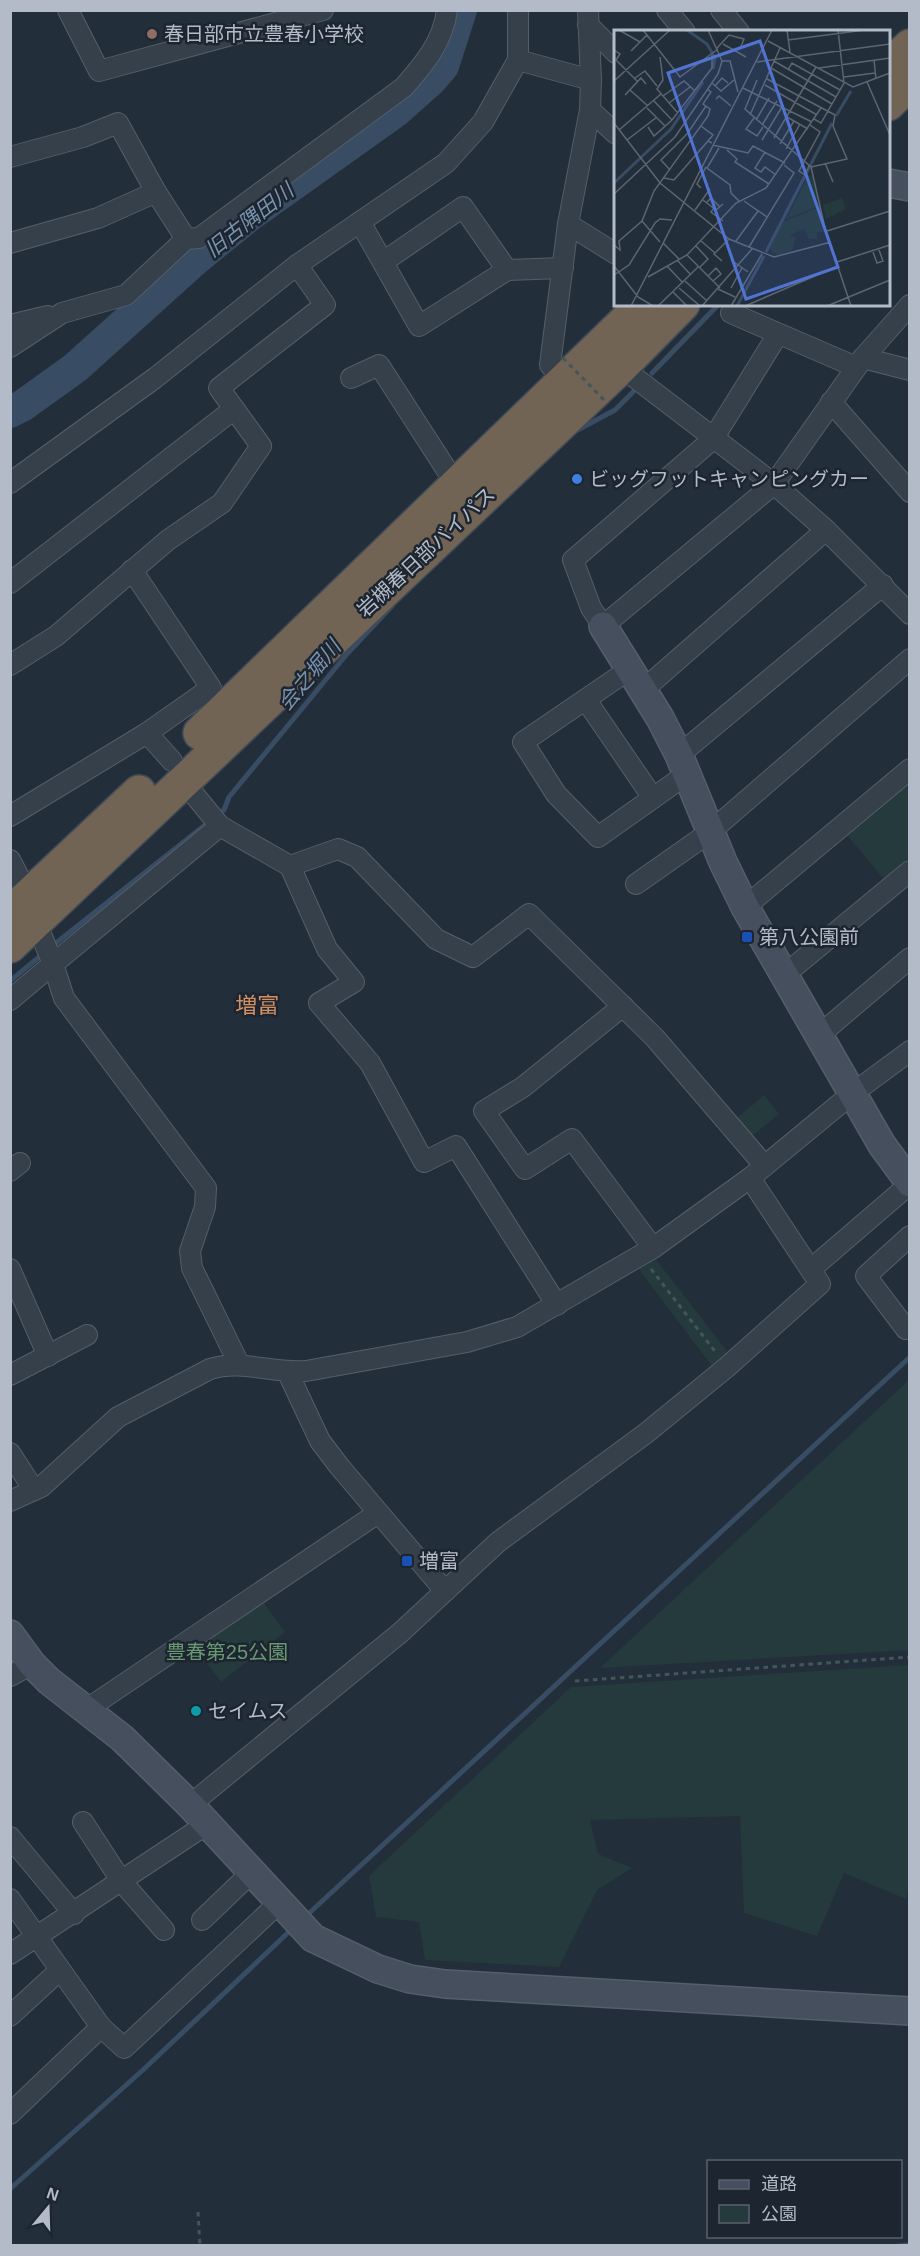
<svg xmlns="http://www.w3.org/2000/svg" width="920" height="2256" viewBox="0 0 920 2256" font-family="Helvetica,'Noto Sans JP',sans-serif">
<rect width="100%" height="100%" fill="#232e3b"/>
<g fill="#253a3c">
<path d="M909 782V858L884 879 847 835Z"/>
<path d="M764 1095 779 1114 751 1137 736 1119Z"/>
<path d="M654 1257 730 1355 714 1369 638 1268Z"/>
<path d="M909 1380V1650L600 1668Z"/>
<path d="M264 1603 285 1632 221 1682 195 1648Z"/>
<path d="M909 1665 910 1877 906 1899 844 1873 817 1936 744 1913 740 1816 590 1820 598 1854 632 1868 597 1890 559 1967 425 1960 419 1922 376 1917 369 1876 571 1687Z"/>
</g>
<g fill="none" stroke-linecap="round" stroke-linejoin="round">
<g stroke="#384c64" stroke-width="5">
<path d="M652 373 719 304"/>
<path d="M574 432 615 410 634 391"/>
<path d="M51 947 224 810 229 797 347 654 392 606"/>
<path d="M10 981 44 953"/>
<path d="M305 1917 910 1357"/>
<path d="M10 2189 144 2069 294 1927"/>
<path d="M898 2246 907 2245"/>
</g>
<path stroke="#384c64" stroke-width="32" d="M10 412 22 406 75 368 196 259 249 216 395 112 431 80 443 66 461 10"/>
<defs>
<g id="street">
<path d="M68 10 99 71 323 10"/>
<path d="M588 10 591 80"/>
<path d="M667 10 685 32"/>
<path d="M721 10 739 32"/>
<path d="M588 25 616 53"/>
<path d="M518 60 591 80 590 110 568 224 550 365 564 380"/>
<path d="M590 110 616 134"/>
<path d="M10 157 83 137 118 123 156 192 186 239"/>
<path d="M360 222 419 326 507 270 563 268"/>
<path d="M568 224 616 254"/>
<path d="M10 243 98 218 156 192"/>
<path d="M383 262 463 207 507 270"/>
<path d="M731 313 856 367"/>
<path d="M10 325 48 316"/>
<path d="M778 334 713 439 573 560 591 608 603 626 774 484 863 358 910 305"/>
<path d="M10 347 62 313 126 295 186 239 199 238 404 87C424 64 443 42 447 10"/>
<path d="M863 358 910 370"/>
<path d="M621 367 774 484 826 530 910 614"/>
<path d="M351 378 379 365 457 486"/>
<path d="M831 402 910 492"/>
<path d="M10 483 155 378 297 265 446 163 483 122 518 60V10"/>
<path d="M132 570 211 688 147 733"/>
<path d="M10 583 234 409"/>
<path d="M10 665 56 636 168 540 222 503 261 446 219 388 325 305 297 265"/>
<path d="M630 669 523 742 556 794 598 837 687 774"/>
<path d="M643 690 826 530"/>
<path d="M586 700 653 798"/>
<path d="M679 755 883 585"/>
<path d="M183 781 220 826 290 866 338 849 357 857 436 939 473 957 529 914 655 1038 764 1165"/>
<path d="M10 816 147 733 172 761"/>
<path d="M220 826 53 964 64 998 206 1188 205 1207 190 1251 192 1268 239 1364"/>
<path d="M10 860 29 896"/>
<path d="M290 866 327 949 354 982 319 1003 370 1063 424 1162 456 1146 557 1305"/>
<path d="M636 884 710 832 910 659"/>
<path d="M745 907 910 769"/>
<path d="M783 976 910 871"/>
<path d="M10 1000 53 964 36 922"/>
<path d="M623 1006 523 1087 484 1111 525 1169 572 1139 653 1248"/>
<path d="M818 1036 910 958"/>
<path d="M10 1171 20 1163"/>
<path d="M910 1236 866 1276 906 1329 910 1326"/>
<path d="M10 1269 48 1356"/>
<path d="M811 1269 910 1184"/>
<path d="M288 1373 320 1441 339 1466 445 1591"/>
<path d="M10 1375 87 1335"/>
<path d="M10 1453 34 1490"/>
<path d="M10 1501 41 1487 118 1417 210 1369C242 1359 273 1374 306 1371L467 1342 517 1327 653 1248 750 1178 853 1093 910 1051"/>
<path d="M10 1676 32 1664"/>
<path d="M87 1709 378 1513"/>
<path d="M190 1805 400 1633 498 1542 645 1434 727 1367 820 1284 750 1178"/>
<path d="M83 1822 122 1882 164 1930"/>
<path d="M10 1837 74 1914"/>
<path d="M10 1899 101 2027 124 2048 280 1902"/>
<path d="M202 1920 252 1872"/>
<path d="M10 1954 207 1824"/>
<path d="M10 2016 60 1970"/>
<path d="M10 2114 101 2027"/>
</g>
<g id="secondary">
<path d="M888 183 910 187"/>
<path d="M603 626 660 718 679 755 723 862 745 907 882 1145 910 1183"/>
<path d="M10 1634 32 1664 49 1681 122 1738 190 1805 313 1938 378 1969 410 1979 445 1984 910 2011"/>
</g>
<g id="highway">
<path d="M888 66 910 46"/>
<path d="M888 104 910 83"/>
<path d="M200 733 643 304"/>
<path d="M10 913 139 792"/>
<path d="M10 946 621 367 683 304"/>
</g>
</defs>
<use href="#street" stroke="#555e69" stroke-width="22"/>
<use href="#secondary" stroke="#555e69" stroke-width="30"/>
<use href="#highway" stroke="#424b56" stroke-width="36"/>
<g stroke="#435759" stroke-width="3" stroke-dasharray="4.5 4.5" stroke-linecap="butt">
<path d="M651 1269 717 1354"/>
<path d="M575 1681 910 1657"/>
<path d="M198 2212 200 2246"/>
</g>
<use href="#street" stroke="#36404b" stroke-width="20"/>
<use href="#secondary" stroke="#454f5e" stroke-width="27"/>
<use href="#highway" stroke="#716454" stroke-width="33"/>
<path stroke="#435759" stroke-width="3" stroke-dasharray="4.5 4.5" stroke-linecap="butt" d="M563 358 606 402"/>
</g>
<circle fill="#8d6e63" stroke="#1c2530" stroke-width="2" cx="152" cy="34" r="6"/>
<circle fill="#3f7fe0" stroke="#1c2530" stroke-width="2" cx="577" cy="479" r="6"/>
<g fill="#1a4fb4" stroke="#1c2530" stroke-width="2">
<rect x="741" y="931" width="12" height="12" rx="3"/>
<rect x="401" y="1555" width="12" height="12" rx="3"/>
</g>
<circle fill="#0f9aa8" stroke="#1c2530" stroke-width="2" cx="196" cy="1711" r="6"/>
<g text-anchor="middle" dominant-baseline="central" stroke-width="5" stroke-linejoin="round" paint-order="stroke">
<g font-size="20" fill="#b2bbc7" stroke="#1c2530" text-anchor="start">
<text x="164" y="34">春日部市立豊春小学校</text>
<text x="589" y="479">ビッグフットキャンピングカー</text>
<text x="759" y="937">第八公園前</text>
<text x="419" y="1561">増富</text>
<text x="208" y="1711">セイムス</text>
</g>
<g font-size="20" fill="#b2bbc7" stroke="#1c2530">
<text transform="translate(426 552) rotate(-43)">岩槻春日部バイパス</text>
</g>
<g font-size="20" fill="#699772" stroke="#1c2530">
<text x="227" y="1652">豊春第25公園</text>
</g>
<g font-size="21" font-style="italic" fill="#7a92ae" stroke="#1c2530">
<text transform="translate(249 220) rotate(-38)">旧古隅田川</text>
<text transform="translate(309 675) rotate(-50)">会之堀川</text>
</g>
<g font-size="22" fill="#d28f62" stroke="#1c2530">
<text x="257" y="1005">増富</text>
</g>
</g>
<g transform="translate(614 30)">
<rect width="276" height="276" fill="#232e3b"/>
<path d="M195 145 199 146 205 176 172 189ZM228 168 232 179 212 189 209 175ZM206 177 210 202H203V209H195L190 199 176 205 182 208 178 221 164 225 158 222 156 218 169 192Z" fill="#253a3c"/>
<path fill="none" stroke="#384c64" stroke-width="3" d="M73 0 93 14 101 28 99 39M222 86 237 61M0 153 57 99 89 52M152 222 218 93M123 276 150 226"/>
<path fill="none" stroke="#5c6673" stroke-width="1.5" d="M5 0 26 12M29 0 66 47 104 19M173 0 176 22M174 10 251 0M154 11 239 57 276 43M109 14 132 27M103 18 115 5 130 9 126 19M0 20 6 24 2 30 24 52M17 21 33 5M46 27 49 50 43 59 63 82M260 30 262 49M108 31H116L124 62M160 31 222 67M143 32 276 14M157 38 218 74M205 38 276 28M174 40 178 33 226 60M230 47 261 43M21 48 31 41 43 56M153 49 221 85 219 96 233 129 197 137M143 50 131 79 197 137 211 198 237 276M0 51 56 0M253 52 276 105M98 53 107 61 120 50M151 55 203 85M101 56 108 48 114 53M129 58 198 92M16 60 34 76M11 65 27 48 32 54M49 66 70 51 81 61M102 69 105 66 117 76M40 71 58 90M55 73 76 57M33 78 51 96M136 85 166 18M173 87 194 99M140 88 132 99 143 106 149 97M200 89 207 93 230 53 224 0M142 90 155 68M0 93 46 153 115 209 160 227 217 212M148 95 163 71M87 96 99 105 94 111M34 97 40 106 58 90 98 38V25M5 100 47 64M160 108 202 37M13 110 43 87M148 110 169 75M166 114 180 91M99 115 134 123 139 116 171 133M105 118 93 138 116 155 117 163 125 171M172 119 186 94M113 120 123 129 121 132 155 154M151 122 141 138 147 142 151 137 162 145M211 133 219 152M195 136 191 145 185 141 206 102 196 95M56 140 47 130 73 104 92 76M50 148 60 150 94 111 98 113M87 158 83 154 92 137M0 164 61 107 104 44 108 31 94 0M89 170 102 180 109 174M130 171 153 187M93 172 97 168 106 177M100 178 97 182 109 191M81 180 96 159M28 191 46 212M213 201 276 181M87 211 101 223M122 211 144 181M49 213 65 229M0 215 6 220 5 211 28 191 40 161 94 86 96 79 89 74 97 62 93 59M82 216 94 229 85 238M135 217 180 143 170 135M259 222 263 233 269 231 265 220M73 225 106 258M63 230 77 245M117 230 134 242M108 231 100 224 115 209M223 232 276 215M0 236 24 267 39 276M53 236 69 253M0 245 15 235 41 193 46 189 58 190M94 246 102 238 107 244 99 251M34 247 73 225 122 173 152 158 207 78M71 251 93 271M65 258 86 276M117 258 128 238M104 259 121 267M59 262 73 276M17 276 158 0M44 276 84 237M88 276 138 219M117 276 148 224M131 276 224 236M213 276 276 250"/>
<path fill="#5174d2" fill-opacity="0.15" stroke="#5174d2" stroke-width="3" d="M146 11 224 237 132 269 54 43Z"/>
<rect width="276" height="276" fill="none" stroke="#b2bbc7" stroke-width="3"/>
</g>
<rect width="920" height="2256" fill="none" stroke="#b2bbc7" stroke-width="24"/>
<rect x="707" y="2160" width="195" height="78" fill="#1c2530" stroke="#58616c" stroke-width="1.5"/>
<rect x="719" y="2180" width="30" height="9" fill="#454f5e" stroke="#58616c" stroke-width="1.5"/>
<text x="761" y="2190" font-size="18" fill="#b2bbc7">道路</text>
<rect x="719" y="2205" width="30" height="18" fill="#253a3c" stroke="#58616c" stroke-width="1.5"/>
<text x="761" y="2220" font-size="18" fill="#b2bbc7">公園</text>
<g transform="translate(48 2208) rotate(19)" stroke="#1c2530" stroke-width="4.5" paint-order="stroke">
<path d="M0-4.5L10 22L0 15L-10 22Z" fill="#b2bbc7"/>
<text y="-9" font-size="16" font-weight="bold" text-anchor="middle" fill="#b2bbc7">N</text>
</g>
</svg>
